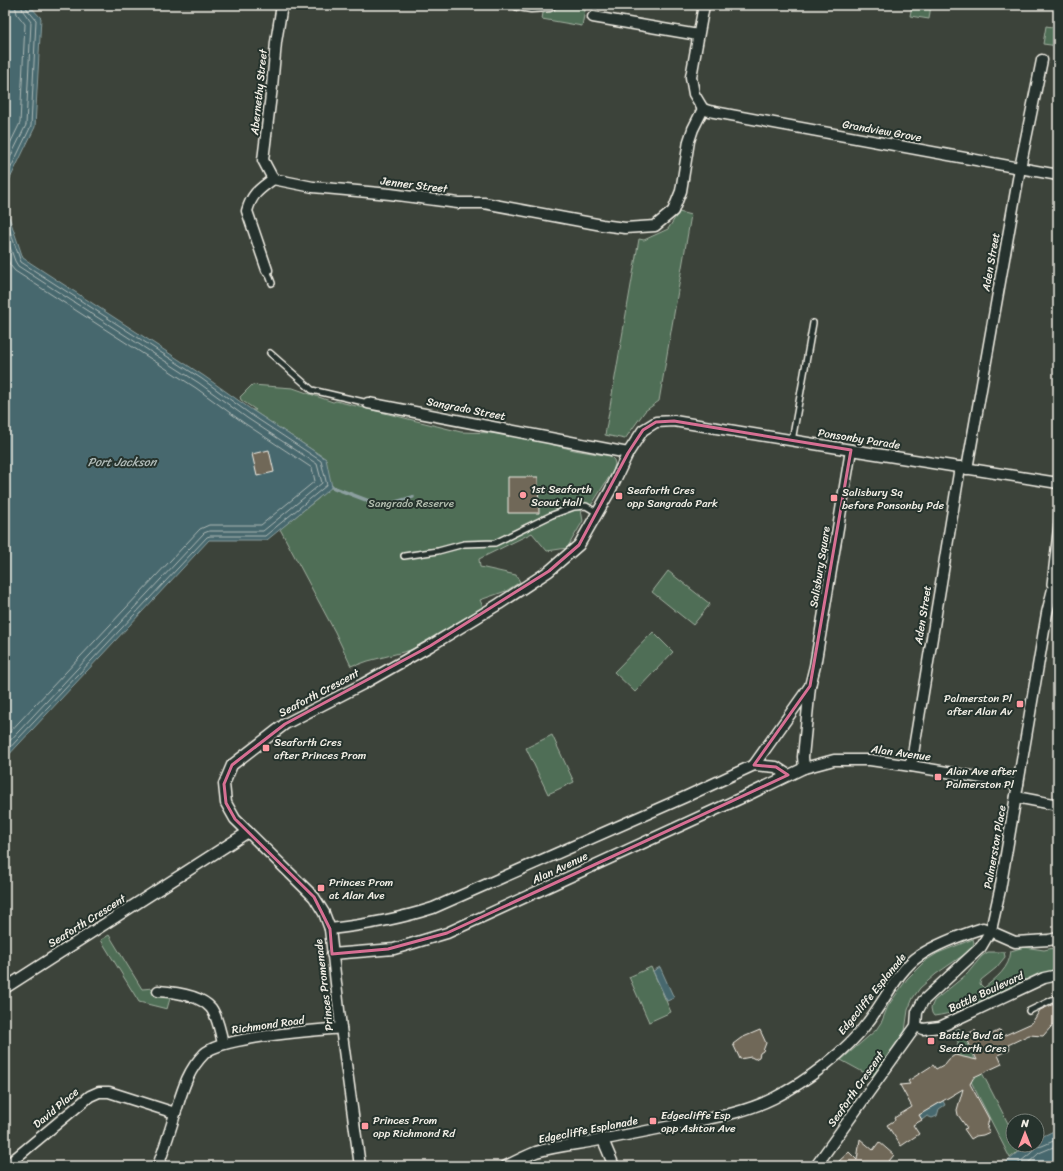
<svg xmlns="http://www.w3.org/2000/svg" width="1063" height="1171" viewBox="0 0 1063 1171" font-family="Sriracha,sans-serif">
<rect width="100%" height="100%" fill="#3c433a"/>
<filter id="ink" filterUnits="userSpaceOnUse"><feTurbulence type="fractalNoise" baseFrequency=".025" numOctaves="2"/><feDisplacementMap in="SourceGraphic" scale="8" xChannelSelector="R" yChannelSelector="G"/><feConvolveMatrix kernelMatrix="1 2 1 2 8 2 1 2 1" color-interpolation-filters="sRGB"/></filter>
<g filter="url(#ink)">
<g fill="#4f6e57" stroke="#a2b0a0">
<path d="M560 5H586L582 26 542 19 543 13 553 10Z"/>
<path d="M912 5H931L929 19 910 16Z"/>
<path d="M1046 26 1058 28V46L1043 44Z"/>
<path d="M679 212 691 215 659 401 645 411 625 439 605 435 639 239 644 240 668 229Z"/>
<path d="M252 385 293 388 333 402 336 401 461 432 495 433 531 439 574 450 610 456 614 460 615 464 613 471 592 504 581 510 583 521 567 548 547 551 532 533 479 559 480 567 516 575 520 582 506 591 480 600 483 607 411 650 368 661 357 665 356 664 351 666 335 632 280 529 319 498 326 459 252 410H256L241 400 240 397Z"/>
<path d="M668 571 710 604 693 625 652 592Z"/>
<path d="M653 632 673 652 635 692 614 672Z"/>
<path d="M552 735 574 782 548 794 526 748Z"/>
<path d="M109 935 142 989 154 988 155 996 171 995 167 1009 139 1002 101 940Z"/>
<path d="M973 939 974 943 972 947 965 954 936 974 920 988 913 998 908 1010 905 1031 872 1077 841 1060 876 1030 882 1021 888 1006 907 979 925 961 938 953Z"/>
<path d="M1024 947 1044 950 1058 947V971C1049 974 1039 975 1031 978 1000 990 968 1012 934 1016L932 1013 931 1008 934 1001 967 974 982 956 988 952H1004L1005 957 996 968 981 980 980 984 984 988C997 977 1009 969 1011 951Z"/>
<path d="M651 967 671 1012 649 1022 629 977Z"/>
<path d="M959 1028 1013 1133V1145H1019L1021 1149 1010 1158 957 1054 958 1042 953 1031Z"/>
</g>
<g fill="#47686e" stroke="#8c9f9f">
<path d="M5 5H29L41 18 35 127 5 189Z"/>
<path d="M5 205 23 258 204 376 252 410 326 459 332 487 267 540H209L5 759Z"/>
<path d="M660 967 674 998 667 1001 653 971Z"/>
<path d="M943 1101 945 1105 939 1109 937 1116 932 1118 927 1116 922 1120 919 1115Z"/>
<path d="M1058 1129V1166H1002L1027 1145H1037V1139Z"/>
</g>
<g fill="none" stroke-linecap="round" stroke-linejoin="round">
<g stroke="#afbab7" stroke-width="1">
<path d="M5 154 20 123 25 24 17 14 15 5"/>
<path d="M5 168 26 125 31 22 23 11 21 5"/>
<path d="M5 180 31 126 36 20 27 9 26 5"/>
<path d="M5 217 21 262 202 379 250 414 321 461 327 485 265 536H210L207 537 5 753"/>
<path d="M5 233 15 261 18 266 199 383 247 418 317 464 322 483 263 531H209L204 533 5 746"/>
<path d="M5 252 10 265 15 271 196 388 244 423 312 468 315 481 261 525H209L200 529 5 737"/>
<path d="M1015 1166 1031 1153 1035 1147 1042 1146 1058 1139"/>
<path d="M1025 1166 1039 1153 1058 1145"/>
</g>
<path stroke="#8c9f9f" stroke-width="3.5" d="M332 487 382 506 413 497"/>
</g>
<g fill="#706759" stroke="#f4f1e8">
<path d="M269 450 274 472 257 476 252 454Z"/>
<path d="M508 477H538L539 513H508Z"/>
<path d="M1054 1004 1058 1011V1019L1043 1036 1029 1035 1008 1045 1010 1049 998 1055 1002 1064 974 1077 970 1084 987 1115 989 1119 987 1128 990 1132 983 1135 976 1136 971 1139 964 1129 967 1128 958 1115 957 1110 963 1089 919 1115 922 1120 913 1125 919 1134 901 1146 887 1125 895 1120 894 1118 912 1107 900 1085 910 1084 908 1081 933 1065 936 1069 945 1064 949 1059 955 1055 977 1060 965 1035 975 1030 980 1040 1000 1030 1003 1036 1032 1023 1040 1010Z"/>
<path d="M760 1030 766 1043 763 1051 760 1053 759 1057 755 1059 751 1057 740 1059 733 1044 741 1038Z"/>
<path d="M860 1139 873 1150 879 1142 894 1155 885 1166H843L839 1161 849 1152 857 1160Z"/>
</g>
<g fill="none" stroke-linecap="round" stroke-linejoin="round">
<defs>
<g id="service">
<path d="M267 270 272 283"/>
<path d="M270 353 312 390 368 403"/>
<path d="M792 441 813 323"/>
<path d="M404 556 438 551 464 544 495 543 552 515 574 507 586 506 598 513"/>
<path d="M1050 584 1058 515"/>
<path d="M1029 1011 1058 997"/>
</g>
<g id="minor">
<path d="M518 5 531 7 550 6"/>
<path d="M593 17 698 35"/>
<path d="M703 109 709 111 1058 175"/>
<path d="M273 179 313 187 390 194 458 203H484L602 225 625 228 655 226 673 211 681 191 689 141 693 129 703 109 694 94 691 77 704 5"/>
<path d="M273 179 263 160 272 87 276 42 282 5"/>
<path d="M267 270 247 211C252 193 260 189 273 179"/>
<path d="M368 403 628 453"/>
<path d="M967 469 1020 168 1042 60"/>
<path d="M754 765 776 767 788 775"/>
<path d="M911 766 960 467"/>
<path d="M804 768 803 757 810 686 815 666 851 450"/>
<path d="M1016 797 1058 805"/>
<path d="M330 929C365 925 399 919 433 908L685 797 754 765 810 686"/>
<path d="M332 954 394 949 447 933 752 793 804 768 834 760H870L911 766 1018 784"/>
<path d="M5 988 248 832"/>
<path d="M158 991C174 992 200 995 211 1008 217 1016 221 1034 223 1044"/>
<path d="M916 1026 923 1029 940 1027 1044 978 1058 975"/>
<path d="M603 1140 614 1166"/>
<path d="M6 1166 90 1096 99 1092H109L175 1113"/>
<path d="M158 1166C164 1149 170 1131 175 1114 182 1092 187 1071 204 1054 220 1037 314 1031 341 1028"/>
<path d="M360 1166 341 1028 330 929 324 913 314 897 235 819 226 803 224 784 232 765 285 724 363 684 430 646 499 604 549 571 579 545 610 491 628 453 643 430 656 422 674 421 851 450 1058 483"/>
<path d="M506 1166C516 1161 526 1156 536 1152 559 1145 582 1144 605 1139 633 1134 662 1128 691 1122 719 1117 748 1111 774 1098 807 1081 846 1052 868 1022 884 1002 898 970 919 956 938 943 961 935 983 928L1015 942 1049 940 1058 938"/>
<path d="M816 1166 916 1026 917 1012 923 1001 981 947 991 930 1000 890 1047 613 1054 585 1058 573"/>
</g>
</defs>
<use href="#service" stroke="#f4f1e8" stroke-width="8"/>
<use href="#minor" stroke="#f4f1e8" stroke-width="13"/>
<use href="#service" stroke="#26332d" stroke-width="5"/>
<use href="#minor" stroke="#26332d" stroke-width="10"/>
</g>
</g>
<path fill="none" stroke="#d66f93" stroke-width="3" stroke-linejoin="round" d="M674 421 851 450 810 686 754 765 776 767 788 775 447 933 388 949 332 954 330 929 314 897 235 819 226 803 224 784 232 765 285 724 430 646 549 571 579 545 628 453 643 430 656 422Z"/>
<g fill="#ff9aa2" stroke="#26332d" stroke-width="1.5">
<circle cx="523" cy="495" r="4"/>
<rect x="615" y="492" width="8" height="8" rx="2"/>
<rect x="830" y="494" width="8" height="8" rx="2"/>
<rect x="1016" y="700" width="8" height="8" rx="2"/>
<rect x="262" y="744" width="8" height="8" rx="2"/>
<rect x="934" y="773" width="8" height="8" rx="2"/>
<rect x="317" y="884" width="8" height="8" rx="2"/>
<rect x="927" y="1037" width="8" height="8" rx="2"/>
<rect x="649" y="1117" width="8" height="8" rx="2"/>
<rect x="361" y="1122" width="8" height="8" rx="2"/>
</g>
<g text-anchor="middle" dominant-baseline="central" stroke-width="4" stroke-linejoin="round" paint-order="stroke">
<g font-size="11" fill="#f4f1e8" stroke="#26332d">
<text transform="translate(259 92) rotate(-84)">Abernethy Street</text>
<text transform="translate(882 131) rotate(10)">Grandview Grove</text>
<text transform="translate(414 185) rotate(7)">Jenner Street</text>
<text transform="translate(991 262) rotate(-80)">Aden Street</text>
<text transform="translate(466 409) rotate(11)">Sangrado Street</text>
<text transform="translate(859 439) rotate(9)">Ponsonby Parade</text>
<text transform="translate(820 567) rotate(-81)">Salisbury Square</text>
<text transform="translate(923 615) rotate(-81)">Aden Street</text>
<text transform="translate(319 693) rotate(-28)">Seaforth Crescent</text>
<text transform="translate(901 753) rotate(8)">Alan Avenue</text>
<text transform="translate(995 847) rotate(-80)">Palmerston Place</text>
<text transform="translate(560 868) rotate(-25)">Alan Avenue</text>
<text transform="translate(87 921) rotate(-32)">Seaforth Crescent</text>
<text transform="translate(324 985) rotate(-97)">Princes Promenade</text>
<text transform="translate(986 992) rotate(-25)">Battle Boulevard</text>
<text transform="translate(872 994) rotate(-51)">Edgecliffe Esplanade</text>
<text transform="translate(268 1025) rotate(-8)">Richmond Road</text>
<text transform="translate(856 1089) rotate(-55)">Seaforth Crescent</text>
<text transform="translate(56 1108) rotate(-40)">David Place</text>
<text transform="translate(588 1130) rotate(-11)">Edgecliffe Esplanade</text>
</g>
<g font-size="11" fill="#f4f1e8" stroke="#26332d" text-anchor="start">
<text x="531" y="489">1st Seaforth<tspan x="531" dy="13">Scout Hall</tspan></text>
<text x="627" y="490">Seaforth Cres<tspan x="627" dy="13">opp Sangrado Park</tspan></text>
<text x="842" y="492">Salisbury Sq<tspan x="842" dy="13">before Ponsonby Pde</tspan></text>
<text x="1012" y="698" text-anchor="end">Palmerston Pl<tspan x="1012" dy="13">after Alan Av</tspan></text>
<text x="274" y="742">Seaforth Cres<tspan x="274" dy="13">after Princes Prom</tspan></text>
<text x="946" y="771">Alan Ave after<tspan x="946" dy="13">Palmerston Pl</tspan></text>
<text x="329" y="882">Princes Prom<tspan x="329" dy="13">at Alan Ave</tspan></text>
<text x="939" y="1035">Battle Bvd at<tspan x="939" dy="13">Seaforth Cres</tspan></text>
<text x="661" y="1115">Edgecliffe Esp<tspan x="661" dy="13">opp Ashton Ave</tspan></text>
<text x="373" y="1120">Princes Prom<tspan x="373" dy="13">opp Richmond Rd</tspan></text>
</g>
<g font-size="11" fill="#b2bdae" stroke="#26332d">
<text x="411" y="503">Sangrado Reserve</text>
</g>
<g font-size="12" font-style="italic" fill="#afbab7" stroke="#26332d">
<text x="122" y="462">Port Jackson</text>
</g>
</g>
<rect width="1063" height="1171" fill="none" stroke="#26332d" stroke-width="20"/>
<rect x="10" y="10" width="1043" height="1151" fill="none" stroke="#f4f1e8" stroke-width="1.5" filter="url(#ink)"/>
<g transform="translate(1025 1133)"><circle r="19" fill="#26332d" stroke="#787f78"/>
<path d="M0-3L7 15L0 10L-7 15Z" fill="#ff9aa2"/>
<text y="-6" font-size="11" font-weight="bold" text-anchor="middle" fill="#f4f1e8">N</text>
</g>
</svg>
